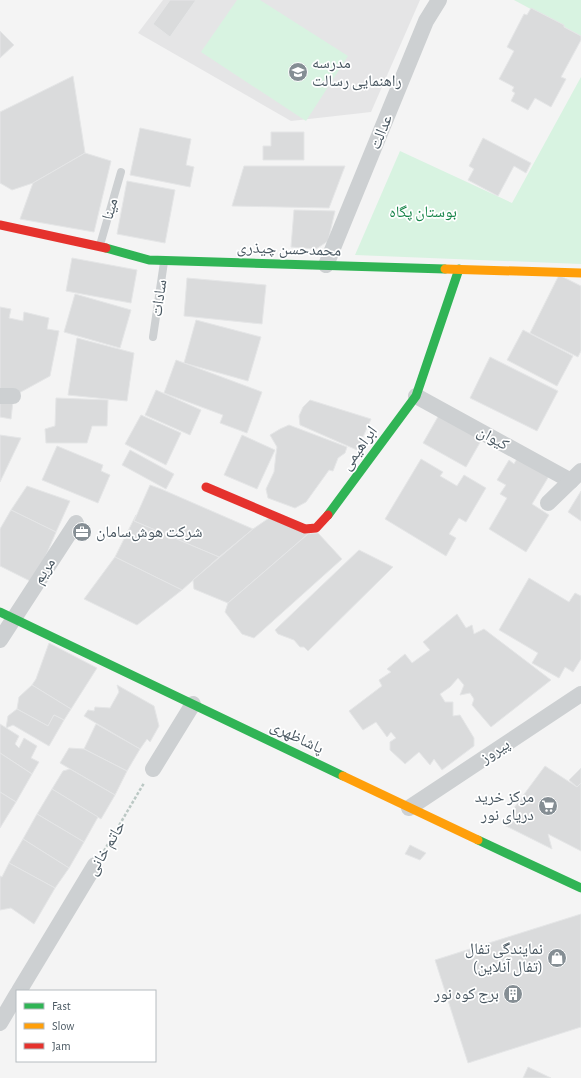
<svg xmlns="http://www.w3.org/2000/svg" width="581" height="1078" viewBox="0 0 581 1078" font-family="'Alegreya Sans','Noto Naskh Arabic',sans-serif">
<rect width="100%" height="100%" fill="#f4f4f4"/>
<path fill="#e5e5e6" d="M163 0H420L371 112 291 121 138 33Z"/>
<g fill="#d8f3e1">
<path d="M237 0H260L348 56 306 121 201 52Z"/>
<path d="M514 0H581V36Z"/>
<path d="M581 77V264L355 255 400 151 512 203Z"/>
</g>
<g fill="#dadbdc" stroke="#e5e6e7">
<path d="M170 0H196L170 37 153 24Z"/>
<path d="M531 8 564 25V27L581 36V40L561 77 566 79 551 107 535 98 528 110 511 101 515 93 512 91 514 87 499 79 514 51 507 47 524 14 527 15Z"/>
<path d="M0 31 14 45 0 58Z"/>
<path d="M73 76 85 153 33 183 12 190 0 183V112Z"/>
<path d="M140 128 191 139 186 165 194 167 190 187 130 175Z"/>
<path d="M271 132H304V160H263V146H271Z"/>
<path d="M483 138 531 163 526 173 514 166 498 196 468 180 474 169 469 166Z"/>
<path d="M85 153 111 161 94 232 20 219 33 183Z"/>
<path d="M244 166H345L329 208 232 206Z"/>
<path d="M127 181 175 190 165 243 117 234Z"/>
<path d="M294 210 335 211 328 241 316 249 291 247Z"/>
<path d="M72 258 137 270 131 303 66 291Z"/>
<path d="M559 275 581 286V351L578 357 530 333Z"/>
<path d="M187 278 266 285 262 324 184 316Z"/>
<path d="M75 294 131 310 120 348 64 332Z"/>
<path d="M0 307 11 309 9 318 23 321 24 312 49 318 47 329 59 331 50 376 19 393 0 391Z"/>
<path d="M196 320 261 337 248 381 184 363Z"/>
<path d="M523 330 573 356 557 386 507 360Z"/>
<path d="M77 338 134 353 127 401 68 395Z"/>
<path d="M490 357 558 391 537 431 470 398Z"/>
<path d="M176 360 262 392 247 433 220 423 223 415 164 393Z"/>
<path d="M156 390 201 410 190 435 145 415Z"/>
<path d="M56 398 108 400 107 426H92L87 443H46L45 429 55 426Z"/>
<path d="M0 400 13 401 11 419 0 417Z"/>
<path d="M310 400 371 419 357 450 300 425 299 416 303 407Z"/>
<path d="M141 415 181 433 166 465 125 444Z"/>
<path d="M439 415 482 439 466 467 423 443Z"/>
<path d="M289 425 347 447 345 453 338 458 333 471 329 470 306 502 295 508 268 498 266 489 274 472 276 454 277 447 270 435 280 429Z"/>
<path d="M0 435 21 438 0 482Z"/>
<path d="M242 435 275 450 257 489 224 475Z"/>
<path d="M57 446 103 465 101 471 110 475 98 503 42 480Z"/>
<path d="M130 450 174 474 166 489 122 465Z"/>
<path d="M518 457 549 476 532 504 549 515 526 552 489 529 507 498 500 494 506 485 497 480 509 460 514 464Z"/>
<path d="M421 459 443 472 440 476 457 486 464 475 486 488 466 522 459 518 449 534 456 538 446 556 385 519Z"/>
<path d="M150 485 161 489 253 529 219 557 134 521Z"/>
<path d="M27 486 70 501 56 532 11 510Z"/>
<path d="M581 491V521L568 512Z"/>
<path d="M11 510 56 532 38 574 32 582 0 566V529Z"/>
<path d="M136 515 134 521 219 557 182 590 115 557Z"/>
<path d="M269 518 308 534 228 603 194 589 193 580 253 529Z"/>
<path d="M318 533 342 559 254 638 242 634 225 612 228 603 308 534Z"/>
<path d="M359 550 393 567 308 651 304 647H300L294 640 278 634 275 630Z"/>
<path d="M115 557 182 590 137 625 84 599Z"/>
<path d="M529 578 569 602 575 593 581 596V659L573 672 565 667 559 678 532 663 538 653 499 630Z"/>
<path d="M457 614 466 628 472 625 474 634 484 629 551 680 491 727 472 705 474 699 470 693 460 695 464 685 458 678 450 687 440 694 445 702H453V716L460 715 474 738V746L442 770 434 759 430 765 419 752 405 764 390 750V742L396 738 391 732 387 737 376 722 363 730 349 711 382 686 379 680 391 672 387 669 405 654 412 663 430 650 423 642Z"/>
<path d="M49 643 97 668 71 709 32 685 36 679Z"/>
<path d="M32 685 71 709 64 720 54 715 48 726 17 709 19 697Z"/>
<path d="M117 685 154 706 159 726 150 742 147 739 140 749 84 716 88 710 94 711 95 707 110 708 119 692Z"/>
<path d="M17 709 48 726 54 715 64 720 49 746 13 725 6 728 8 716Z"/>
<path d="M0 724 19 736 15 744 19 748 24 738 37 746 31 758 39 762 32 774 0 753Z"/>
<path d="M96 724 140 749 127 771 84 749Z"/>
<path d="M69 748 84 749 127 771 115 795 60 763Z"/>
<path d="M0 753 32 774 16 802 0 792Z"/>
<path d="M545 766 577 787 581 783V851L548 834 552 849 502 824Z"/>
<path d="M581 768V783L577 787 569 780Z"/>
<path d="M70 769 115 795 101 819 52 789 63 771Z"/>
<path d="M52 789 98 817 84 842 37 814Z"/>
<path d="M0 792 16 802 0 828Z"/>
<path d="M37 814 84 842 69 868 23 839Z"/>
<path d="M23 839 69 868 55 888 9 863Z"/>
<path d="M410 845 426 853 420 860 405 854Z"/>
<path d="M9 863 55 888 34 924 11 908 0 910V876L2 877Z"/>
<path d="M581 914V1027L468 1063 435 960Z"/>
<path d="M528 1067 551 1078H523Z"/>
</g>
<g fill="none" stroke-linecap="round" stroke-linejoin="round">
<path stroke="#bbc8c4" stroke-width="2.5" stroke-dasharray="3 2" stroke-linecap="butt" d="M104 851 144 783"/>
<g stroke="#cdd0d2" stroke-width="8">
<path d="M100 245 121 172"/>
<path d="M153 337 164 262"/>
</g>
<g stroke="#cdd0d2" stroke-width="16">
<path d="M326 265 426 21 439 0"/>
<path d="M0 396H13"/>
<path d="M416 396 571 481"/>
<path d="M548 503 581 471"/>
<path d="M0 640 76 523"/>
<path d="M153 769 193 704"/>
<path d="M409 808 581 694"/>
<path d="M19 991 95 865"/>
<path d="M0 1023 17 994"/>
</g>
<g stroke="#30b455" stroke-width="9">
<path d="M106 248 149 260 445 269"/>
<path d="M328 515 416 396 459 269"/>
<path d="M0 612 343 776"/>
<path d="M478 840 581 888"/>
</g>
<g stroke="#ff9f0a" stroke-width="9">
<path d="M445 269 581 273"/>
<path d="M343 776 478 840"/>
</g>
<g stroke="#e5322d" stroke-width="9">
<path d="M0 225 106 248"/>
<path d="M206 487 305 529 316 528 328 515"/>
</g>
</g>
<defs>
<symbol id="school-disc" viewBox="-11 -11 22 22"><circle r="9.5" fill="#858e94" stroke="#fff"/><path d="M0-5L7-2L0 1L-7-2ZM-4 1L0 2.5L4 1V4Q0 6-4 4Z" fill="#fff"/></symbol>
<symbol id="office-disc" viewBox="-11 -11 22 22"><circle r="9.5" fill="#858e94" stroke="#fff"/><path d="M-6-3h4V-5.5h4V-3h4V5H-6ZM-1-4.5V-3h2v-1.5ZM-6 0V1H6V0Z" fill="#fff"/></symbol>
<symbol id="supermarket-disc" viewBox="-11 -11 22 22"><circle r="9.5" fill="#858e94" stroke="#fff"/><path d="M-6-5.5h2.5l.6 2H6L4.5 2H-2.5L-4.4-4H-6ZM-1.5 3.2a1.3 1.3 0 1 0 .1 0ZM3 3.2a1.3 1.3 0 1 0 .1 0Z" fill="#fff"/></symbol>
<symbol id="shop-disc" viewBox="-11 -11 22 22"><circle r="9.5" fill="#858e94" stroke="#fff"/><path d="M-5-2.5h2.3a2.7 3.5 0 0 1 5.4 0H5L5.5 6h-11ZM-1.5-2.5h3a1.5 2.3 0 0 0-3 0Z" fill="#fff"/></symbol>
<symbol id="building-disc" viewBox="-11 -11 22 22"><circle r="9.5" fill="#858e94" stroke="#fff"/><path d="M-4-6H4V6H1V3H-1V6H-4ZM-2.5-4.3h1.7v1.8h-1.7ZM.8-4.3h1.7v1.8H.8ZM-2.5-1h1.7V.8h-1.7ZM.8-1h1.7V.8H.8Z" fill="#fff"/></symbol>
</defs>
<g fill-rule="evenodd">
<use href="#school-disc" x="287" y="61" width="22" height="22"/>
<use href="#office-disc" x="71" y="521" width="22" height="22"/>
<use href="#supermarket-disc" x="537" y="795" width="22" height="22"/>
<use href="#shop-disc" x="546" y="947" width="22" height="22"/>
<use href="#building-disc" x="502" y="983" width="22" height="22"/>
</g>
<g text-anchor="middle" dominant-baseline="central" stroke-width="3.5" stroke-linejoin="round" paint-order="stroke">
<g font-size="16" fill="#495761" stroke="#fff" text-anchor="end">
<text x="312" y="63" text-anchor="start">مدرسه<tspan x="312" dy="18">راهنمایی رسالت</tspan></text>
<text x="96" y="532" text-anchor="start">شرکت هوش‌سامان</text>
<text x="534" y="797">مرکز خرید<tspan x="534" dy="18">دریای نور</tspan></text>
<text x="543" y="949">نمایندگی تفال<tspan x="543" dy="18">(تفال آنلاین)</tspan></text>
<text x="499" y="994">برج کوه نور</text>
</g>
<g font-size="16" fill="#495761" stroke="#fff">
<text transform="translate(381 132) rotate(-68)">عدالت</text>
<text transform="translate(110 209) rotate(-74)">مینا</text>
<text transform="translate(289 249) rotate(2)">محمدحسن چیذری</text>
<text transform="translate(159 298) rotate(-82)">سادات</text>
<text transform="translate(493 438) rotate(29)">کیوان</text>
<text transform="translate(359 448) rotate(-54)">ابراهیمی</text>
<text transform="translate(44 571) rotate(-57)">مریم</text>
<text transform="translate(297 737) rotate(26)">پاشاظهری</text>
<text transform="translate(495 751) rotate(-33)">پیروز</text>
<text transform="translate(106 848) rotate(-59)">حاتم خانی</text>
</g>
<g font-size="16" fill="#148347" stroke="#fff">
<text x="423" y="212">بوستان پگاه</text>
</g>
</g>
<rect x="16" y="990" width="140" height="72" fill="#ffffff" stroke="#b6bcc0"/>
<rect x="24" y="1003" width="20" height="6" fill="#30b455" stroke="#b6bcc0"/>
<text x="52" y="1010" font-size="12" fill="#495761">Fast</text>
<rect x="24" y="1023" width="20" height="6" fill="#ff9f0a" stroke="#b6bcc0"/>
<text x="52" y="1030" font-size="12" fill="#495761">Slow</text>
<rect x="24" y="1043" width="20" height="6" fill="#e5322d" stroke="#b6bcc0"/>
<text x="52" y="1050" font-size="12" fill="#495761">Jam</text>
</svg>
